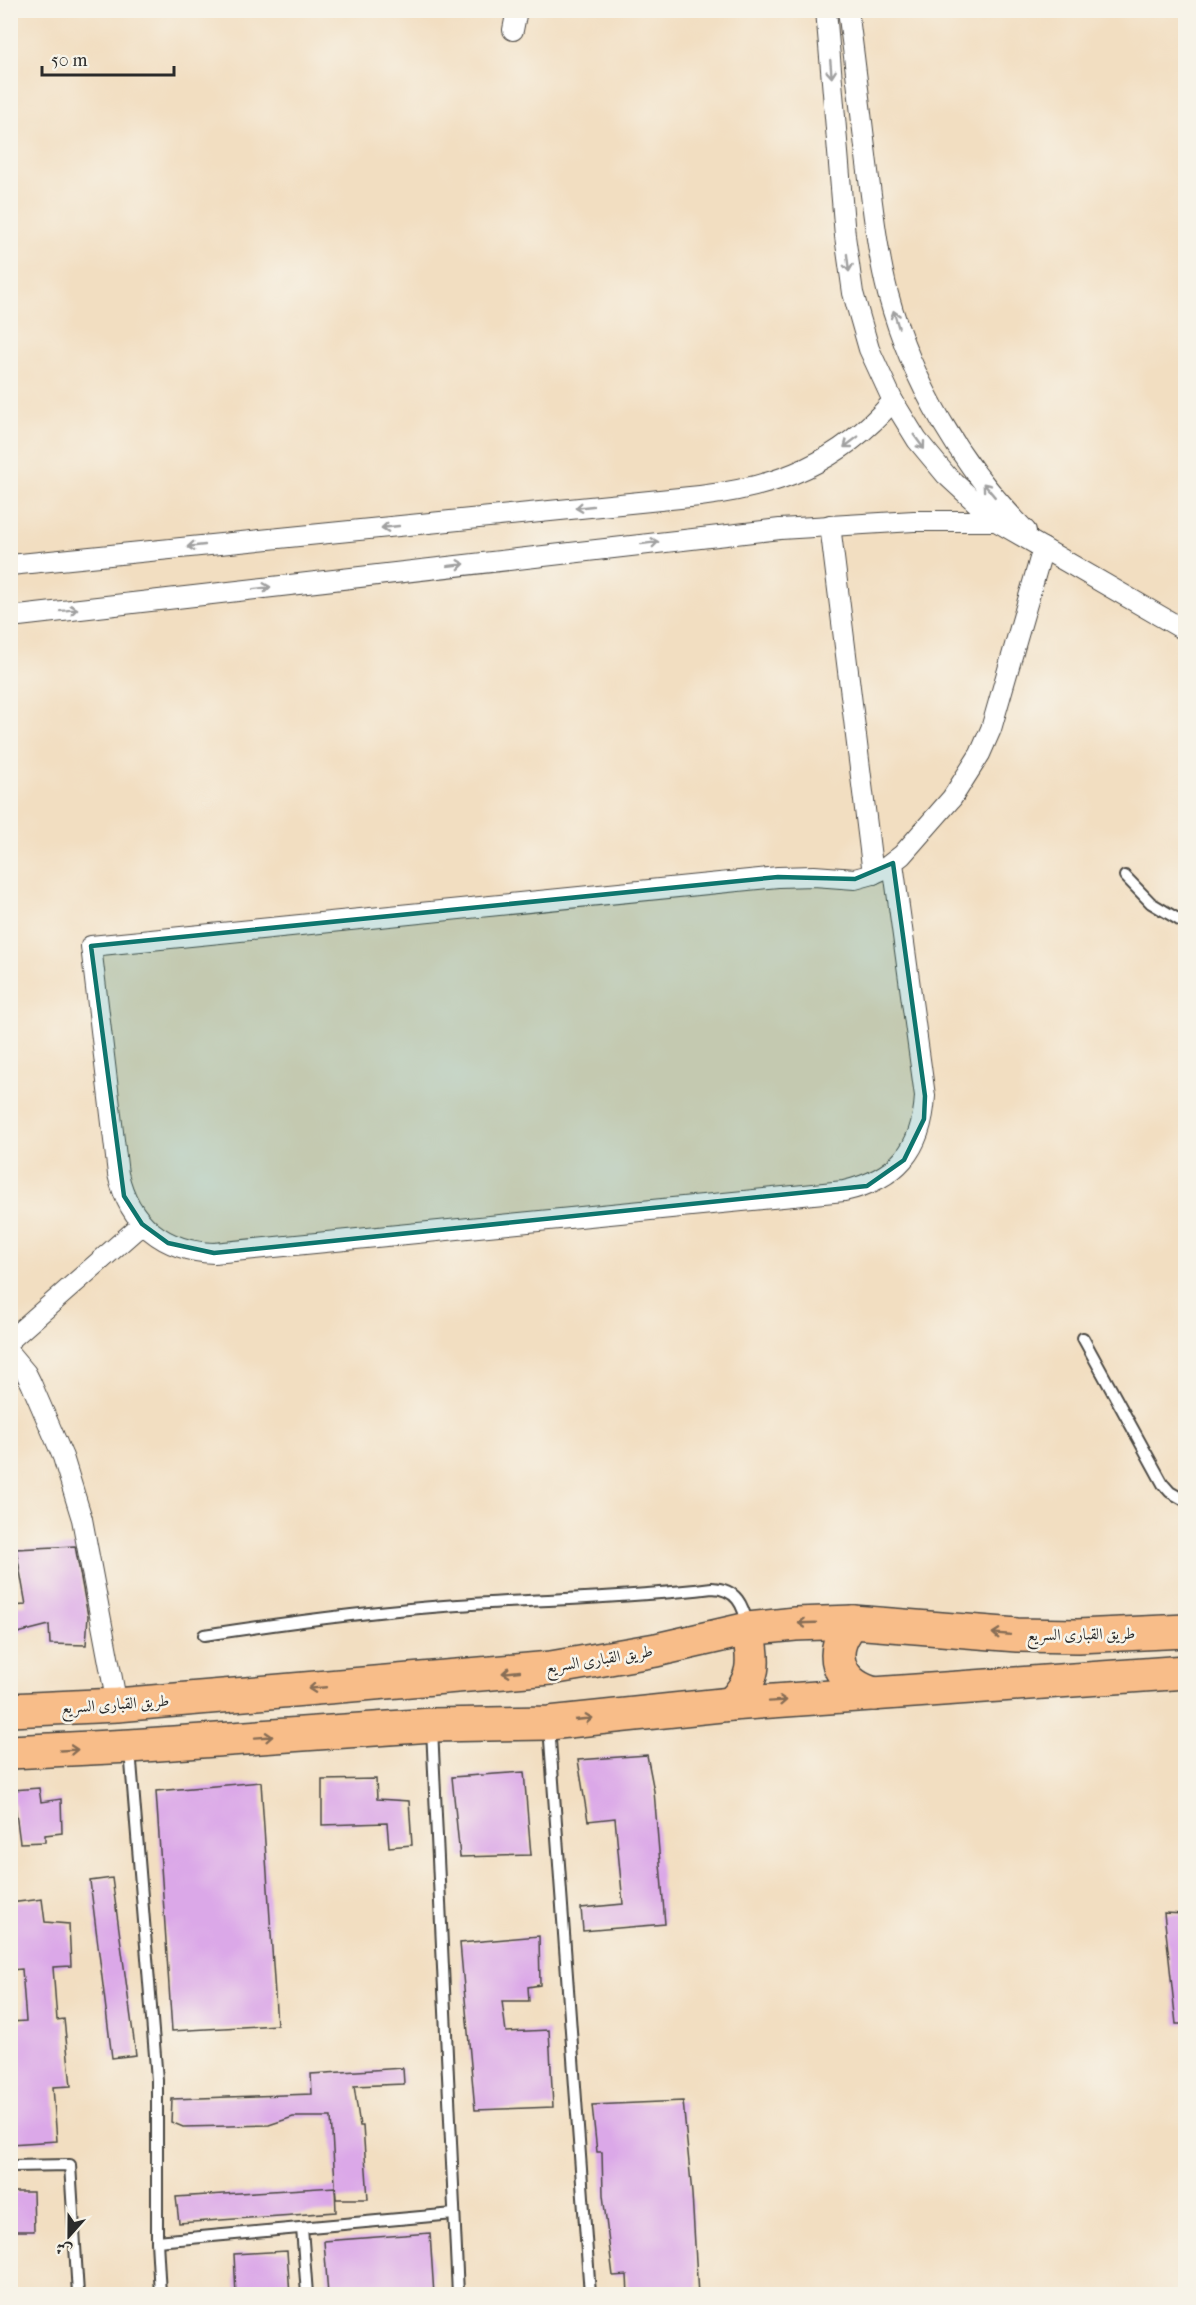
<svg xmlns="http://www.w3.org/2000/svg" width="1196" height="2305" viewBox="0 0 1196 2305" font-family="'IM FELL French Canon',Amiri,serif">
<rect width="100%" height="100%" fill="#f7f3e8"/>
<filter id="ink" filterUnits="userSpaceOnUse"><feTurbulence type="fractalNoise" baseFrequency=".0167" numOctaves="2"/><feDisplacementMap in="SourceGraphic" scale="12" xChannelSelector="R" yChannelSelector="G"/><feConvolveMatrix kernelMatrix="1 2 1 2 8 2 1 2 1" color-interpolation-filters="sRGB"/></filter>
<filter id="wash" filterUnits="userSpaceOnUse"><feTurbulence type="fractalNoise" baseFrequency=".008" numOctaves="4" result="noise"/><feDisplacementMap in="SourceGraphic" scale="24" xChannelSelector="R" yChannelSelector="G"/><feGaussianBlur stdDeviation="1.35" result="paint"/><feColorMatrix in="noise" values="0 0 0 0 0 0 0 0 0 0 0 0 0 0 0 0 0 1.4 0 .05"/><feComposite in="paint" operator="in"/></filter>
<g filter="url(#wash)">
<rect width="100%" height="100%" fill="#f2dec1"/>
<g id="blocks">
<g fill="#dba8e8">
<path d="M75 1546 88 1616 86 1645 50 1644 49 1625 10 1635V1606L26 1605 16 1549Z"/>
<path d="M647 1755 654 1791 665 1924 583 1931 581 1908 623 1904 615 1818 588 1821 578 1760Z"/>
<path d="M524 1772 531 1855 460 1857 452 1777Z"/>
<path d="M376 1779 377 1799 409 1801 412 1845 389 1847 387 1823 322 1825V1780Z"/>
<path d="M261 1782 277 2025 172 2031 156 1791Z"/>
<path d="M39 1788 41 1802 61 1799 62 1833 45 1835V1842L20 1843 13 1790Z"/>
<path d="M112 1878 136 2055 112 2058 90 1881Z"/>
<path d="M42 1899 45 1922 69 1924 71 1966 53 1967 57 2020 64 2019 71 2086 53 2087 57 2141 10 2144V2022L26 2021 22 1969 10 1970V1903Z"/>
<path d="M1164 1913 1185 1914V2024H1176Z"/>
<path d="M539 1936 540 1985 528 1987 529 2001H502L506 2032 549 2030 553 2107 475 2110 460 1943Z"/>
<path d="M403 2068 404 2084 354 2086 360 2126H363L368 2199H336L331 2117H293L269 2125 183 2127 171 2122 172 2099 312 2094 311 2074Z"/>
<path d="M683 2101 692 2194 698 2295H628L627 2275 613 2276 603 2195 602 2152H597L592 2105Z"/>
<path d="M335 2187 336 2212 179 2223 176 2197Z"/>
<path d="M10 2192H33L34 2231H10Z"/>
<path d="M430 2233 434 2295H328L324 2241Z"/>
<path d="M287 2251 290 2295H236L234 2254Z"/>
</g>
</g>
</g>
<g filter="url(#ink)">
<use href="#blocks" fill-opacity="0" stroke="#494642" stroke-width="1.5"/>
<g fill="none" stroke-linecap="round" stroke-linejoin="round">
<defs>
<g id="service">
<path d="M1125 876 1151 903 1186 924"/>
<path d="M1083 1338 1163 1484 1170 1492 1186 1501"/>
<path d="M204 1635C283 1623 363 1612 444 1606 533 1599 623 1599 712 1588 737 1589 743 1605 748 1626"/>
<path d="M549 1726 590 2294"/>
<path d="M432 1728 458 2294"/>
<path d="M130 1750 157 2080V2241L160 2294"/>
<path d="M10 2166 70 2165 78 2294"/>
<path d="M302 2228 307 2294"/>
<path d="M157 2241 454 2214"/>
</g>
<g id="minor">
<path d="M826 10 845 236 853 293 869 349 893 401 917 440 946 475 996 521 1186 631"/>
<path d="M848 10C855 62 861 113 867 164 873 208 877 251 888 294 912 383 961 466 1026 531"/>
<path d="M513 30 517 10"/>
<path d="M830 525 873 874"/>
<path d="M10 565 700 496C779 487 840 462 893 401"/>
<path d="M10 617 780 529 914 521H996"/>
<path d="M893 863 925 1096C922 1150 897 1179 844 1191L214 1253C163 1251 129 1223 118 1174L91 946 778 877 814 876 855 879 873 874 884 869 902 855 952 798 980 754 991 729 1043 548"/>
<path d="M10 1340 142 1224"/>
<path d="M10 1354 26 1373 31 1383 63 1457 82 1519 117 1705"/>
</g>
<g id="trunk">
<path d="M853 1622C826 1651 837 1684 875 1694"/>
<path d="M731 1704C756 1680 755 1661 748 1629"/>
<path d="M10 1710 117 1705 551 1668 656 1650 748 1629 795 1624 853 1622 1017 1635 1078 1636 1186 1631"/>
<path d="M10 1752 130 1746 432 1725 549 1723 731 1704 1186 1672"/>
</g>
</defs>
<use href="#service" stroke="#494642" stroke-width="14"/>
<use href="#minor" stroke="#494642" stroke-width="22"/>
<use href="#trunk" stroke="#494642" stroke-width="36"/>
<use href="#service" stroke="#fff" stroke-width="10"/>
<use href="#minor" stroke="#fff" stroke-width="20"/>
<use href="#trunk" stroke="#f8bd89" stroke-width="33"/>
</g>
<defs><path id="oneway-shaft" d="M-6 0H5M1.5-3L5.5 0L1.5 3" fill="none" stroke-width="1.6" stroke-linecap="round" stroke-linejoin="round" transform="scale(1.5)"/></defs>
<g stroke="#a0a0a0">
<use href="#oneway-shaft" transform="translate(831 69) rotate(85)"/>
<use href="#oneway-shaft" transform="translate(848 263) rotate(83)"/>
<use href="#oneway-shaft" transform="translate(896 319) rotate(-107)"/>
<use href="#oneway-shaft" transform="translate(851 442) rotate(143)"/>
<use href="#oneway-shaft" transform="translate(919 442) rotate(54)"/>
<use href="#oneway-shaft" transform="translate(989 490) rotate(-130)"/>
<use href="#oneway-shaft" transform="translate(584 507) rotate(174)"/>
<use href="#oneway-shaft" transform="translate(390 527) rotate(174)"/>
<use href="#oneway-shaft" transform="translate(650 543) rotate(-7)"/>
<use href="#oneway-shaft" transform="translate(196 546) rotate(174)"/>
<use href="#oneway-shaft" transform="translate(456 565) rotate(-7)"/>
<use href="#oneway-shaft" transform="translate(262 588) rotate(-7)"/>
<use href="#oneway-shaft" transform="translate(69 610) rotate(-7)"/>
</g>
<g stroke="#876d55">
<use href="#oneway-shaft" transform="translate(807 1623) rotate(178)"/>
<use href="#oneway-shaft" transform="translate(1001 1634) rotate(-175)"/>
<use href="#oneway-shaft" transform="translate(511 1672) rotate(174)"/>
<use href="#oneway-shaft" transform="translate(317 1688) rotate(175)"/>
<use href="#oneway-shaft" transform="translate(778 1701) rotate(-4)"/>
<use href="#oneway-shaft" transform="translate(584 1719) rotate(-6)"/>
<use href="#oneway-shaft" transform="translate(264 1737) rotate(-4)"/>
<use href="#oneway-shaft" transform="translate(69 1750) rotate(-3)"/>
</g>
</g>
<path fill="#0f766e" fill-opacity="0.2" stroke="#0f766e" stroke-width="4.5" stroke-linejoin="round" d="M893 863 925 1096 924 1119 904 1160 867 1186 214 1253 168 1243 142 1224 124 1196 91 946 778 877 855 879Z"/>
<g text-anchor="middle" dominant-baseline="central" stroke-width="5" stroke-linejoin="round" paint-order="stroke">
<g font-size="16" fill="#2b2b2b" stroke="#f7f3e8">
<text transform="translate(1081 1634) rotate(-1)">طريق القبارى السريع</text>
<text transform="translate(599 1659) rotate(-9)">طريق القبارى السريع</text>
<text transform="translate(115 1704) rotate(-4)">طريق القبارى السريع</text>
</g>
</g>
<rect width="1196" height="2305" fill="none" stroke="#f7f3e8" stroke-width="36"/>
<g transform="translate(69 2236) rotate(201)" stroke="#f7f3e8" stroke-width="4.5" paint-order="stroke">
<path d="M0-4.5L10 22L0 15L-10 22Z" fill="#2b2b2b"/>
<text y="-9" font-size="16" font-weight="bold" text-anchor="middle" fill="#2b2b2b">ش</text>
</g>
<path d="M42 66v9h132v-9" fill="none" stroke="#2b2b2b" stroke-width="3"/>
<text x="51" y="66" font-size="18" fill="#2b2b2b" stroke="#f7f3e8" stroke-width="4.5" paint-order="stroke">50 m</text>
</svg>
